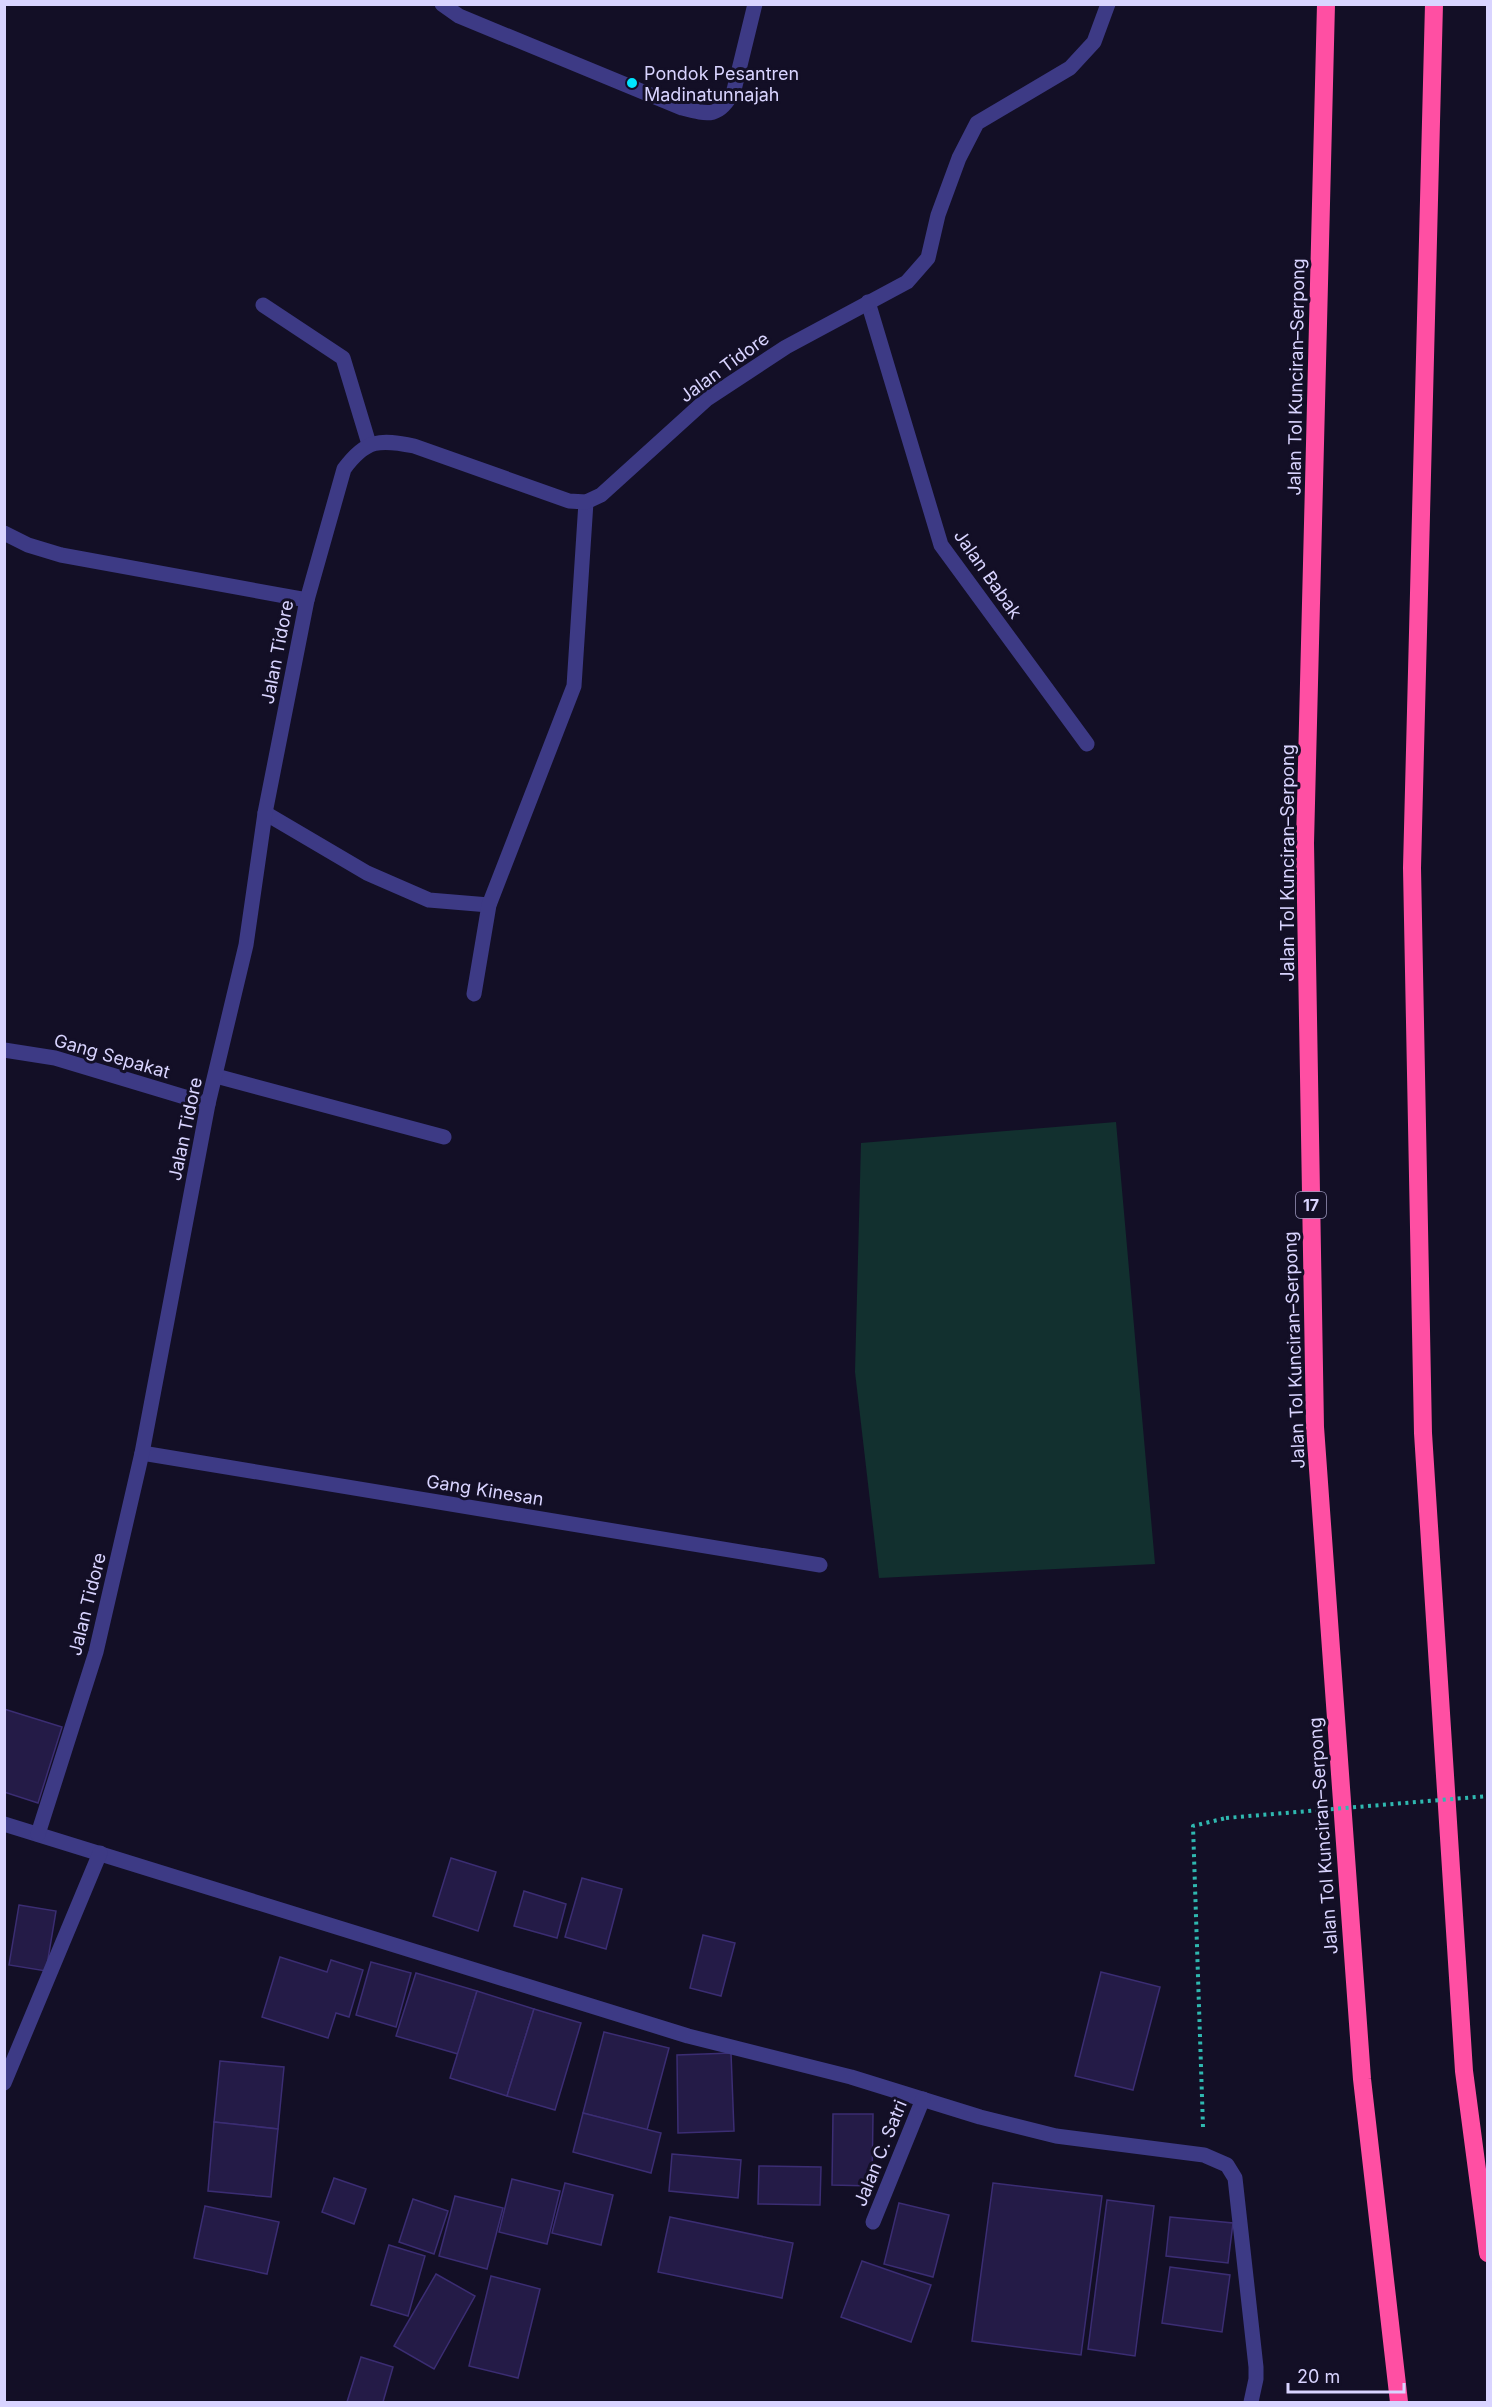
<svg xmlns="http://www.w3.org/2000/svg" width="1492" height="2407" viewBox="0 0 1492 2407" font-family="Inter,sans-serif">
<rect width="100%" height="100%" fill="#130f26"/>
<path fill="#12302f" d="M1116 1122 1155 1564 879 1578 855 1372 861 1143Z"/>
<g fill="#241b47" stroke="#3b2d73" stroke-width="1.5">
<path d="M4 1709 62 1727 38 1803 4 1792Z"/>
<path d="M451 1858 496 1872 478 1931 433 1916Z"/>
<path d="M582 1878 622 1889 606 1949 565 1937Z"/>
<path d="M524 1891 566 1904 557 1938 514 1926Z"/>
<path d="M19 1905 56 1911 46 1971 9 1965Z"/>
<path d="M703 1935 735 1943 721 1996 690 1988Z"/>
<path d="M280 1957 327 1972 331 1960 363 1970 349 2017 336 2013 328 2038 262 2017Z"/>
<path d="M371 1962 411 1973 396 2027 356 2015Z"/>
<path d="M1101 1972 1160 1987 1133 2090 1075 2076Z"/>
<path d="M416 1973 477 1991 458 2054 396 2036Z"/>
<path d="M477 1991 534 2009 507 2096 450 2078Z"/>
<path d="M534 2009 581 2023 555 2110 507 2096Z"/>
<path d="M604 2032 669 2048 647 2130 583 2113Z"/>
<path d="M731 2053 734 2131 678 2133 677 2055Z"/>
<path d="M220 2061 284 2067 278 2129 214 2122Z"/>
<path d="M583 2113 661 2133 651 2173 573 2152Z"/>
<path d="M833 2114H873L872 2186 832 2185Z"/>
<path d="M214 2122 278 2129 271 2197 208 2191Z"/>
<path d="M672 2154 741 2160 738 2198 669 2191Z"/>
<path d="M759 2166 821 2167 820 2205 758 2204Z"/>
<path d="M334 2178 366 2189 354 2224 322 2212Z"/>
<path d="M512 2179 560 2191 547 2244 499 2232Z"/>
<path d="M565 2183 613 2195 601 2245 552 2233Z"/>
<path d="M993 2183 1102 2196 1081 2355 972 2341Z"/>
<path d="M455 2196 503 2208 487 2269 439 2256Z"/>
<path d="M413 2199 448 2211 434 2254 399 2242Z"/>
<path d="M1107 2200 1154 2206 1135 2356 1088 2349Z"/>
<path d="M899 2203 949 2215 933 2277 884 2264Z"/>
<path d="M205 2206 279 2222 267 2274 194 2258Z"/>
<path d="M670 2217 793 2243 782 2298 658 2272Z"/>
<path d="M1170 2217 1233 2223 1228 2263 1166 2256Z"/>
<path d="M389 2245 425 2256 408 2316 371 2305Z"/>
<path d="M862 2261 931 2285 911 2342 841 2317Z"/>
<path d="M1170 2267 1230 2275 1222 2332 1162 2323Z"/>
<path d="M436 2274 475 2296 434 2369 394 2346Z"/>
<path d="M491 2276 540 2289 518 2378 469 2366Z"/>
<path d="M361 2357 393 2367 383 2402H347Z"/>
</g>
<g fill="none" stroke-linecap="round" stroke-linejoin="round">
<path stroke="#2fb8b0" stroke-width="4" stroke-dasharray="3 4.5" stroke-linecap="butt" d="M1203 2127 1193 1826 1226 1818"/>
<path stroke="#3d3a85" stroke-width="15" d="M442 4 459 16 682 108C709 115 720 118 734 90L755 4"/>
<g stroke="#3d3a85" stroke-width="15">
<path d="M868 302 941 545 1087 744"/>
<path d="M263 305 343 358 369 444"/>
<path d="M4 533 28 545 61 555 307 600"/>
<path d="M265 813 367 873 429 900 489 905"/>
<path d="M474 994 489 905 574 686 586 502"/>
<path d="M4 1050 55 1058 208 1104"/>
<path d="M216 1076 444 1137"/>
<path d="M142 1453 820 1565"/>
<path d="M4 1824 688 2036 851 2077 980 2117 1056 2136 1204 2155 1227 2165 1235 2178 1256 2367V2379L1251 2402"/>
<path d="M38 1834 96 1652 142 1453 208 1104 246 945 265 813 307 600 344 469C366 439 380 439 414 446L569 501 586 502 601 495 707 399 786 347 907 282 928 258 938 215 959 158 977 123 1070 68 1094 42 1108 4"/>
<path d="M4 2083 100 1853"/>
<path d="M873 2222 923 2099"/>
</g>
<g stroke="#ff4fa3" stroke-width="18">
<path d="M1326 4 1305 843 1315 1427 1362 2079 1399 2402"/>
<path d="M1434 4 1412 868 1423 1433 1464 2071 1488 2253"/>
</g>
<path stroke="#2fb8b0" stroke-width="4" stroke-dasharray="3 4.5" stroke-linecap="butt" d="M1226 1818 1488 1796"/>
</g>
<circle fill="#00e5ff" stroke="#130f26" stroke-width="2" cx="632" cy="83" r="6"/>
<g text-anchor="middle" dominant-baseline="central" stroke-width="6" stroke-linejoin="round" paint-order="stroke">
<rect fill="#130f26" stroke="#9e99be" stroke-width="1.5" x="1296" y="1192" width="30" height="26" rx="4.5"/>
<g font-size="16" font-weight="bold" fill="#d9d4ff">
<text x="1311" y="1205">17</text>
</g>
<g font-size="18" fill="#d9d4ff" stroke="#130f26" text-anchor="start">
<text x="644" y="73">Pondok Pesantren<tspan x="644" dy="21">Madinatunnajah</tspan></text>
</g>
<g font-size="18" fill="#d9d4ff" stroke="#130f26">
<text transform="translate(724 367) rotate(-36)">Jalan Tidore</text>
<text transform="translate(1296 377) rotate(-89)">Jalan Tol Kunciran–Serpong</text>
<text transform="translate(988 574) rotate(55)">Jalan Babak</text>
<text transform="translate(277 652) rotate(-79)">Jalan Tidore</text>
<text transform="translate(1287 863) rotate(-90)">Jalan Tol Kunciran–Serpong</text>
<text transform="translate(112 1056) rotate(16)">Gang Sepakat</text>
<text transform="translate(185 1129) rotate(-78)">Jalan Tidore</text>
<text transform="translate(1294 1350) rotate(-92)">Jalan Tol Kunciran–Serpong</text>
<text transform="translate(485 1490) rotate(9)">Gang Kinesan</text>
<text transform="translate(87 1604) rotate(-76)">Jalan Tidore</text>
<text transform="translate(1323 1836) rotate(-94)">Jalan Tol Kunciran–Serpong</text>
<text transform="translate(880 2153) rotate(-68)">Jalan C. Satri</text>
</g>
</g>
<rect width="1492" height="2407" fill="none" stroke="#d9d4ff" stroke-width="12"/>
<path d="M1288 2383v9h116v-9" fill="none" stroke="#d9d4ff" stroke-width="3"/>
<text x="1297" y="2383" font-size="18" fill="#d9d4ff" stroke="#130f26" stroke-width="4.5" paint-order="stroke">20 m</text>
</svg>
